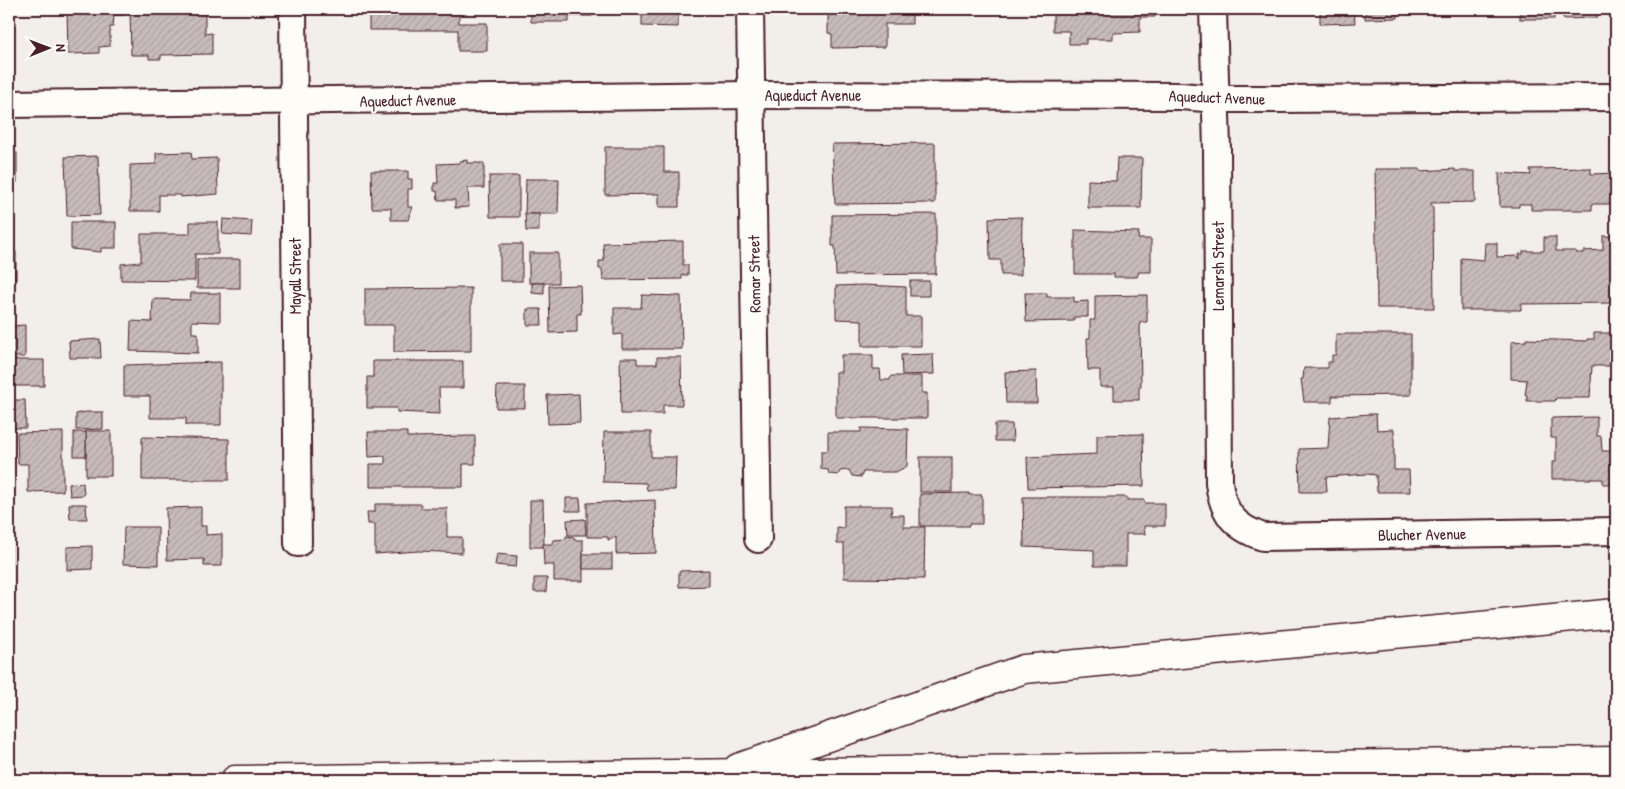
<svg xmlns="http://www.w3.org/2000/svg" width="1625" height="789" viewBox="0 0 1625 789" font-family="'Patrick Hand',sans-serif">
<defs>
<pattern id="building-hatch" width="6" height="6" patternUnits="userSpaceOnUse" patternTransform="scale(1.25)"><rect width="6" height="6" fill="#c8bbbb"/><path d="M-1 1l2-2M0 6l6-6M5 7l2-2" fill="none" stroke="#ada0a1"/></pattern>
</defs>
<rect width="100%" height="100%" fill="#f2efeb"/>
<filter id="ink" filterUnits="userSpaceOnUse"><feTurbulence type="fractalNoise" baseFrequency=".02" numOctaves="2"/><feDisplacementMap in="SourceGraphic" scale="10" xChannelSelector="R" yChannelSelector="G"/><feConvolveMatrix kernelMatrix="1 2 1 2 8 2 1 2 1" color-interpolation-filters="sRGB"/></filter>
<g filter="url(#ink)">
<g fill="url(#building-hatch)" stroke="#4a1f2b">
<path d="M67 9H125V15H114L113 27H110V46L99 47V53L68 54Z"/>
<path d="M130 9H205V34L212 33V54L161 55V59H149V55H131Z"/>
<path d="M369 9H459V23H487V51H458V30H369Z"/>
<path d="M531 9H592V16H569V22H531Z"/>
<path d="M642 9H678V27L642 26Z"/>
<path d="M828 9H912V24H885V47L832 48V34L828 33Z"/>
<path d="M1053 9H1155V17H1140V32L1113 33V39H1086V44H1069V31H1053Z"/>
<path d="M1320 9H1354L1355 23 1320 24Z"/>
<path d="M1365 9H1398V18L1365 19Z"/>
<rect x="1520" y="9" width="34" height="10"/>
<path d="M1563 9H1597V18L1563 19Z"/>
<path d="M935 143V203L835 204 832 144Z"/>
<path d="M605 147H664V172H679V207H659V194L605 195Z"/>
<path d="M191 152 192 159 217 158 218 194 181 197V195H159V211H130V165L156 164V153Z"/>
<rect x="9" y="153" width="8" height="29"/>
<path d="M98 156 100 215 67 216 65 157Z"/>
<path d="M1117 158H1142L1141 208H1088V180L1116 181Z"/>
<path d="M467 160V163H484V188H468L469 207 455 208V200H438L437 191H434V183H438L437 164 460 163V161Z"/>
<path d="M1591 168V174L1616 173V204H1592V210H1531V204H1519V207H1500L1499 173 1531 175 1530 169Z"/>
<path d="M1375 169H1420V171L1455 169V171H1475V202L1431 203V207H1433L1434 308H1377Z"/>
<path d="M371 171H408V179H412V189H408V207H412L408 220H391V208H372Z"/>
<path d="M489 176H519V217H490Z"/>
<path d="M526 179H559L558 214H525Z"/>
<path d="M525 214H539V231H526Z"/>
<path d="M936 214V274L836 275 835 246H832V215Z"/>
<path d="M1022 217 1021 275H1001V260H990L989 218Z"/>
<path d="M223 219 252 221 251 236 222 234Z"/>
<path d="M71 222H116V248H101V252L71 249Z"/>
<path d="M190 222H218V254H195V281L121 280V264L141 262V234H190Z"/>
<path d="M1075 230 1139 232 1138 239H1151V272H1139L1137 277H1114V274H1075Z"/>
<path d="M1603 236H1615L1616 303 1521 304V310H1461V258L1484 260 1485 243H1497V257L1517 256 1520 259 1519 254H1523V251H1544V237H1556V251H1576V253H1583V251L1603 250Z"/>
<path d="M683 241V265H688V275H682V279L603 280 602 269H599V261H604L603 243Z"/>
<rect x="500" y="244" width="22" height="37"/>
<rect x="9" y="252" width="7" height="30"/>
<rect x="529" y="253" width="29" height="30"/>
<rect x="197" y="259" width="43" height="29"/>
<rect x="910" y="281" width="19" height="15"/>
<path d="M532 283H544V294L532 293Z"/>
<path d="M580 285 581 314H577V332L550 333 549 286Z"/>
<path d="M864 285 906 287V316H921V346H862V320L836 319V286Z"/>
<path d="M471 288V351L394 352V325H365V289Z"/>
<path d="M191 293H220V322L192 321V333H198V353L130 351 131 321 152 322 153 299 190 300Z"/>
<path d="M1025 293H1047V297H1074V302L1088 301V317H1074V321L1026 322Z"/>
<path d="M642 295 681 296 682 349H622V334L614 335V308H641Z"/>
<path d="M1147 295V322H1140L1141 387H1139V400H1114V387H1100V370H1088L1087 338H1090V320H1095V296Z"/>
<path d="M527 309H541L542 325H527Z"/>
<path d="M25 325V357H9V326Z"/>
<path d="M1594 333H1616V366H1592L1590 398H1556L1555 401H1527V395L1525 396 1527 380 1511 379V342L1526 341V339L1587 341V339H1594Z"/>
<path d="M1336 334H1411V395L1332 396V402H1304L1301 379H1303L1304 368H1328V362H1332V355H1336Z"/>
<path d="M100 339 101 358H70L69 341Z"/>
<path d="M933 354 934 374 902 375 901 355Z"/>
<path d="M841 355H873V369H880L881 380H890L891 376H922V393H927V418H836V372H841Z"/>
<path d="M657 357H681L682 405H663V414H621L620 358H637V364H657Z"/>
<path d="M13 360H44V386H13V382H11V377H13Z"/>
<path d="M373 361H463V388H439L440 414 397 412V408H367V377H373Z"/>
<path d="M221 362V425H186V418H150V396H124V365Z"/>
<path d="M1036 371 1037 403H1006L1005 372Z"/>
<path d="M497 386H525V408H496Z"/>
<path d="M579 394 580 423 548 424 547 395Z"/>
<path d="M9 396 10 400H25L26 428H9Z"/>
<path d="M86 412H103V429L76 430V414Z"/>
<path d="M1370 414H1376L1377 430 1394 429V470H1409L1410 492H1377L1376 475 1367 474 1326 477 1327 492H1300L1299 449 1328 448 1330 417Z"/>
<path d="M1597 417V436H1601L1602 451H1616V484H1603V479H1552V462H1556V438H1551V418Z"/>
<path d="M995 424H1012L1013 441H995Z"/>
<path d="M861 428 908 429 907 466 896 472H863L861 477 852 476 849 470 840 471 838 475 829 474 828 470 821 469V451H828V432H861Z"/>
<rect x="86" y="431" width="25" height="45"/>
<path d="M63 432V491L28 492V464H18L17 433Z"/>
<rect x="74" y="432" width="12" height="24"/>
<path d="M368 432H407V437L475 436V464H463V487H370V464H385V456L369 457Z"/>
<path d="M604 432H651V457H676L675 490H647L646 483 603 482Z"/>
<path d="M1143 434 1144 486 1028 488 1027 457 1097 454V435Z"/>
<path d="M142 437 229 439V480H142Z"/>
<rect x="920" y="457" width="32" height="35"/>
<path d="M83 483 84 495 70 496 69 484Z"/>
<path d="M969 493V495H982V524H969V526H920V494Z"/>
<path d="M1023 497H1127V500H1144L1145 503H1165V526H1144L1145 534H1126V566H1094V550L1024 547Z"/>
<path d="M566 498H580L581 511H566Z"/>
<path d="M530 500H543L544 547H530Z"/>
<path d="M655 500 656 553 616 554V537L608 540V537H587V503Z"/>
<path d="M69 504H86L87 519H70Z"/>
<path d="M375 504H421V508H447V537H462V553L419 551 375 554V524H368L367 512H375Z"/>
<path d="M844 506H892L891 515H904V527H925L924 579 844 578V544H837V527L844 528Z"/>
<path d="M201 507V526H206V535L222 534V566H204V559L167 560 166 508Z"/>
<path d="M585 519 586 535H568L567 520Z"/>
<path d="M124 527H158V565L123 564Z"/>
<path d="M566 536 574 537V540H583V581H554V565H544L543 544H553V540L566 539Z"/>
<rect x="9" y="544" width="2" height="28"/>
<path d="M92 546V569L67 570V547Z"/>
<path d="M497 554 517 556 516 567 495 565Z"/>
<rect x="583" y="554" width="29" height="15"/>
<path d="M709 570V586L679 587V571Z"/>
<path d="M534 578H547L546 592H534Z"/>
</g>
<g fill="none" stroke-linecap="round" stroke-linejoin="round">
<defs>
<g id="minor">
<path d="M293 9 298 543"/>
<path d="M750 9 758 539"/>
<path d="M1213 9 1217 149 1219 483C1223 513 1234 527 1263 537L1616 531"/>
<path d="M9 104 750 95 1181 96 1216 99H1277L1616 97"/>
</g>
<g id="motorway">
<path d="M738 768 1024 669 1616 613"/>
<path d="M235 780 1616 761"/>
</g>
</defs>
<use href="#minor" stroke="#4a1f2b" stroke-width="30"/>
<use href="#motorway" stroke="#4a1f2b" stroke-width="31"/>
<use href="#minor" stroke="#fdfcf7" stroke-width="26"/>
<use href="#motorway" stroke="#fdfcf7" stroke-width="28"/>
</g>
</g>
<g text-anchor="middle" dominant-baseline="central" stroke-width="4.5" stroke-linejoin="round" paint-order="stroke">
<g font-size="16" fill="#4a1f2b" stroke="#fdfcf7">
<text x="813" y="95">Aqueduct Avenue</text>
<text transform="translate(1217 97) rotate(2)">Aqueduct Avenue</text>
<text transform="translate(408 100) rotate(-1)">Aqueduct Avenue</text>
<text transform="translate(1218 266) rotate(-90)">Lemarsh Street</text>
<text transform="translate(754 274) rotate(-91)">Romar Street</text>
<text transform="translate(295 276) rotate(-90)">Mayall Street</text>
<text transform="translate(1422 534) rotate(-1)">Blucher Avenue</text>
</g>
</g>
<rect width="1625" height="789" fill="none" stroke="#fdfcf7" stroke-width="30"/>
<rect x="15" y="15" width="1595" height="759" fill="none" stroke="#4a1f2b" stroke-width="2" filter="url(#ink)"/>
<g transform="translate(48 48) rotate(89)" stroke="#fdfcf7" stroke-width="4" paint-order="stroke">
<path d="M0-4L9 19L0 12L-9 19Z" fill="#4a1f2b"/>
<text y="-8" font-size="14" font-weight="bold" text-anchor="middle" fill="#4a1f2b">N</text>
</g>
</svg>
